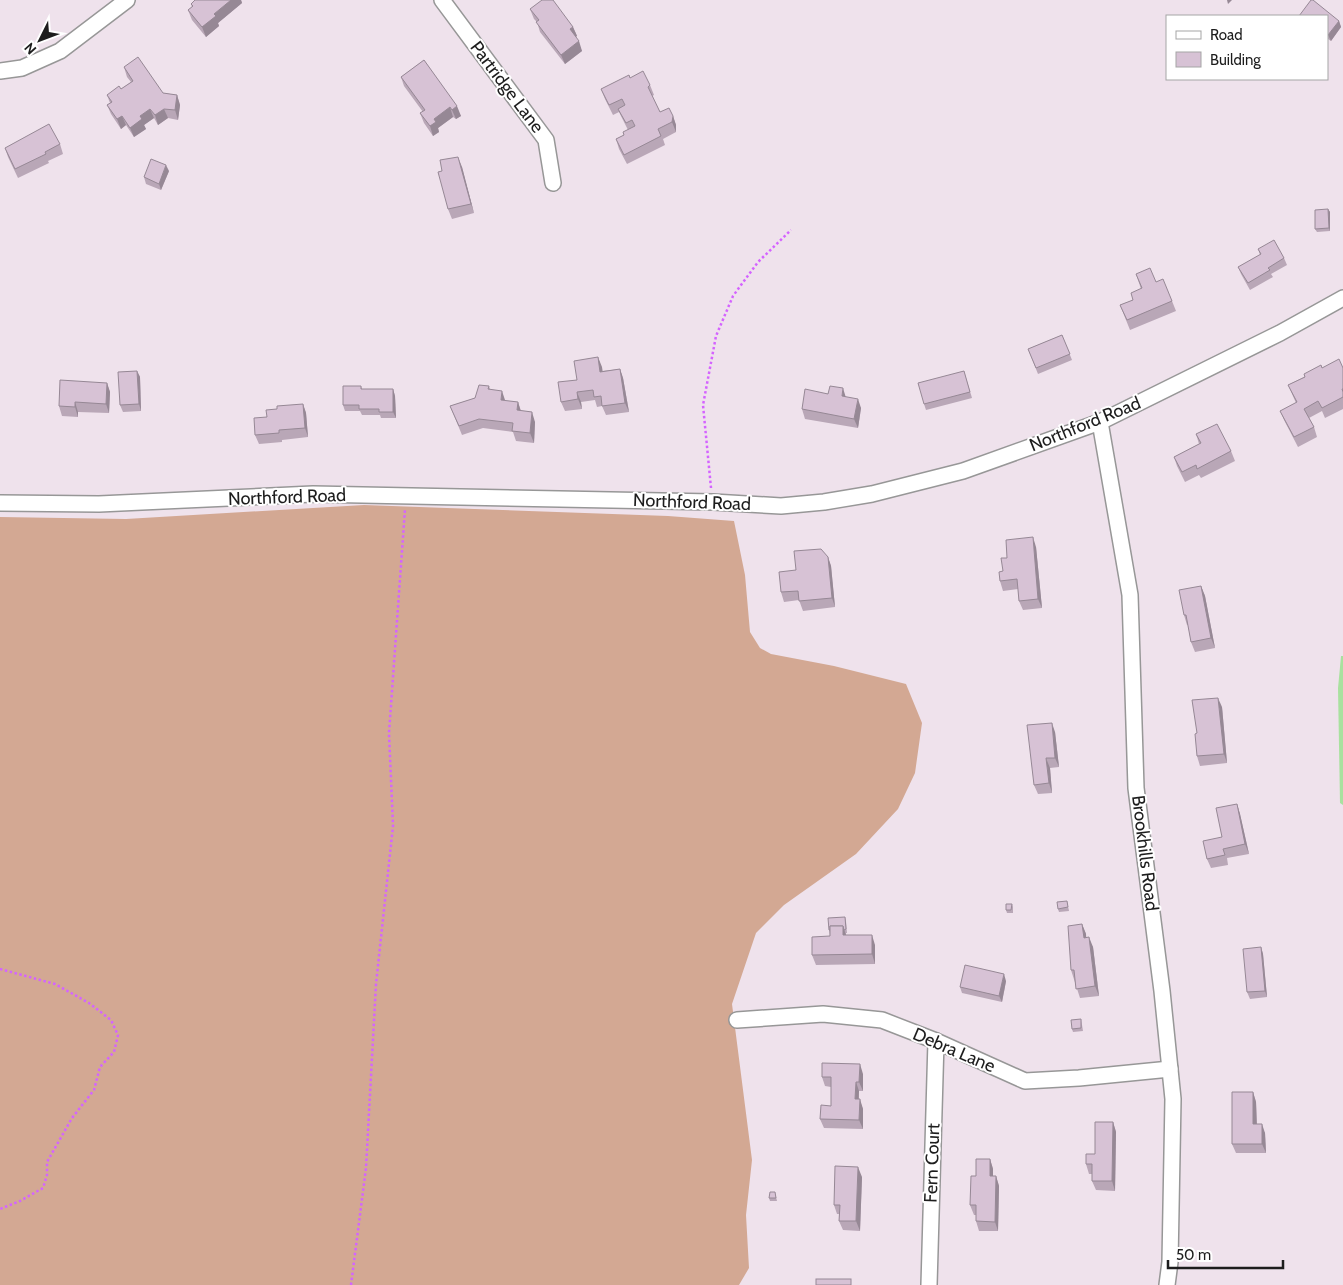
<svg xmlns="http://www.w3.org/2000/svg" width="1343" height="1285" viewBox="0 0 1343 1285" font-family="Cabin,sans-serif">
<rect width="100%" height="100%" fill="#efe2ec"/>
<path fill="#d3a893" d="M364 505 668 516 734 521 745 575 750 632 760 648 771 654 834 666 906 684 922 723 915 773 898 809 856 854 784 905 756 933 732 1004 752 1160 746 1215 749 1268 739 1285H0V517L126 519Z"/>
<path fill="#a9e19f" d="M1341 656H1343V805L1340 803 1338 688Z"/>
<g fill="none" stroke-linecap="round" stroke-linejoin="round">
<defs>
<g id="minor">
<path d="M442 0 546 140 553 183"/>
<path d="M0 71 22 68 60 51 127 0"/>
<path d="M1100 422 1130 595 1136 788 1162 991 1173 1099 1170 1262 1167 1285"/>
<path d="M0 503 99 504 313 494 713 502 781 506 824 502 872 494 963 471 1100 422 1280 333 1343 298"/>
<path d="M737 1020 823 1014 882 1020 936 1041 1025 1081 1079 1078 1170 1069"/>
<path d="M929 1285 936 1041"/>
</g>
</defs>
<use href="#minor" stroke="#979797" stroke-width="18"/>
<g stroke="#d464ff" stroke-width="2.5" stroke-dasharray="2.5 2.5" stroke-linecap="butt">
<path d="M711 488 703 405 716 336 733 296 758 262 791 230"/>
<path d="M0 969 55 984 89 1003 111 1020 118 1035 114 1052 100 1067 94 1090 72 1118 47 1162V1175L43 1188 20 1201 0 1209"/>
<path d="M351 1285 366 1168 376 984 393 826 389 733 405 509"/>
</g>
<use href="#minor" stroke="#fff" stroke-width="15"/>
</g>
<g fill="#b9a7b7">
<path d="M195 0H241L242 3 218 23 219 26 206 37 192 20 188 10 192 7 191 4Z"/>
<path d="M530 9 573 27 577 36 575 37 582 51 565 64 540 32 537 22 534 19Z"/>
<path d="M1327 16 1339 21 1341 27 1331 41 1328 39 1327 40Z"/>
<path d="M424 60 461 116 456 119 453 117 438 128 439 132 433 136 424 123 420 113 423 112 404 86 401 77Z"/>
<path d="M124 67 163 93 177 95 180 105 178 120 168 118 158 125 154 118 144 125 146 129 134 137 126 125 121 129 111 114 107 105 110 103 107 95 121 89 131 82 127 77Z"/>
<path d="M630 78 650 85 654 95 652 96 660 112 673 116 676 125V132L663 139 665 145 627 164 619 149 616 139 624 135 628 130 619 112 613 115 605 99 601 89Z"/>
<path d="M60 144 63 154 48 161 49 163 18 178 8 157 5 148Z"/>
<path d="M462 167 474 213 452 219 448 209 442 171Z"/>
<path d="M169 171 161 190 146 184 144 177Z"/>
<path d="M1328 209 1330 212V231L1317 232 1315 229Z"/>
<path d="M1258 249 1284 258 1287 265 1271 274 1273 277 1250 290 1241 274 1238 267 1260 255Z"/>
<path d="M1136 274 1156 282 1172 301 1176 311 1130 330 1120 305 1133 300 1141 289Z"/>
<path d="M1062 335 1072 360 1038 374 1028 349Z"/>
<path d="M598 357 602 371 620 369 623 378 629 412 606 415 602 406 597 407 595 400 581 402 582 409 565 411 561 402 577 380Z"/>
<path d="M1322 368H1343V409L1325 418 1322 411 1309 418 1314 427 1317 437 1298 447 1284 420 1280 411 1296 403 1288 385Z"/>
<path d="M137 371 140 377 141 411 123 412 120 405Z"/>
<path d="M964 371 972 398 926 410 924 404Z"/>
<path d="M107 383 110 392 109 413 78 412V417L62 416 59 406Z"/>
<path d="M361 386 362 389H393L395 396 396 418H381L380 415H362L360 411H345L343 405Z"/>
<path d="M489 386 490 389 505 401 518 402 521 411 535 422 534 443 516 441 513 432 483 428 462 435 450 406 475 398Z"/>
<path d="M846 397 861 408 858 428 805 419 802 409Z"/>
<path d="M303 404 306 413 308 437 282 440V442L259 444 255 435 267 417Z"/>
<path d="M1196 434 1231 451 1235 461 1201 478 1199 475 1185 482 1177 466 1174 457 1199 444Z"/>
<path d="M1036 547 1042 608 1023 610 1019 601 1018 589 1003 591 1000 581 1007 558Z"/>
<path d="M828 557 831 566 835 607 803 611 799 600 784 602 781 592 796 570Z"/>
<path d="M1201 586 1205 596 1215 648 1195 652 1191 642 1188 625H1187L1184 615Z"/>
<path d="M1222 707 1227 763 1200 766 1197 756V733Z"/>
<path d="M1055 732 1059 767 1050 768 1052 793 1038 794 1034 785Z"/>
<path d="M1237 804 1240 814 1249 854 1227 858 1228 865 1211 868 1207 859 1222 837Z"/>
<path d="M1067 901 1069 911 1059 912 1058 909Z"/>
<path d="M1012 904 1013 907V913H1007L1006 910Z"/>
<path d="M845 917 846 921 847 933H846V935L875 945V964L816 965 812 955 830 936 829 930Z"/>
<path d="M1082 924 1086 934V938L1093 947 1099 996 1080 998 1071 970Z"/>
<path d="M1261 947 1263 954 1267 997 1250 999 1247 992Z"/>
<path d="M1006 981 1002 1002 962 993 960 987Z"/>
<path d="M1081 1019 1083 1031 1073 1032 1072 1029Z"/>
<path d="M863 1074V1091H859V1099L863 1109V1129L824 1128 820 1119 831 1106V1087L825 1086 822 1077Z"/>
<path d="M1253 1092 1256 1102 1257 1124 1265 1133 1266 1153H1236L1232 1144Z"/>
<path d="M1113 1122 1116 1132 1115 1191 1096 1190 1092 1181V1174H1089L1086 1164 1095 1154Z"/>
<path d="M990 1159 993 1169V1176H996L999 1186 998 1231H979L976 1221V1215H974L970 1205 976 1176Z"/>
<path d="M862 1177 860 1231 843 1230 839 1221V1214H837L834 1205Z"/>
<path d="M775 1192 777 1201H770L769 1198Z"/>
</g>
<g fill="#968895">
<path d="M231 0H241L242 3 218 23 219 26 206 37 202 27 214 14Z"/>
<path d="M1227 0H1232L1228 4Z"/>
<path d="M1339 21 1341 27 1331 41 1328 35Z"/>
<path d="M573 27 577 36 573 39 570 29Z"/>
<path d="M579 41 582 51 565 64 561 55Z"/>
<path d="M177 95 180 105 178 120 175 110Z"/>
<path d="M457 106 461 116 456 119 452 110Z"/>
<path d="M450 107 453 117 438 128 439 132 433 136 430 126 434 119Z"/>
<path d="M150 109 154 118 144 125 146 129 134 137 130 128 140 116Z"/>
<path d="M164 109 168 118 158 125 155 115Z"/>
<path d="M122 116 126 125 121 129 117 119Z"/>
<path d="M673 116 676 125V132L672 122Z"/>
<path d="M458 157 462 167 474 213 471 204Z"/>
<path d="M166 165 169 171 161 190 159 184Z"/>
<path d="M1328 209 1330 212V231L1329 228Z"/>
<path d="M598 357 602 367 604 381 600 372Z"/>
<path d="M620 369 623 378 629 412 625 403Z"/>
<path d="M137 371 140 377 141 411 139 404Z"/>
<path d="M107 383 110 392 109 413 106 404Z"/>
<path d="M843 388 846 398 842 396Z"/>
<path d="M393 389 395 396 396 418 393 412Z"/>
<path d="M502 391 505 400H501Z"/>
<path d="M577 392 581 402 582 409 578 399Z"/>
<path d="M858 399 861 408 858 428 854 419Z"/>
<path d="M75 402 78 412V417L75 407Z"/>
<path d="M518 402 521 412 517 410Z"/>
<path d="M303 404 306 413 308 437 305 428Z"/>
<path d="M532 412 535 422 534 443 530 433Z"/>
<path d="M1033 537 1036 547 1042 608 1038 599Z"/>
<path d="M828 557 831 566 835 607 832 598Z"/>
<path d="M1201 586 1205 596 1215 648 1211 638Z"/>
<path d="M1218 698 1222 707 1227 763 1224 754Z"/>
<path d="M1052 723 1055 732 1059 767 1055 758Z"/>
<path d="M1046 758 1050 768 1052 793 1049 783Z"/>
<path d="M1237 804 1240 814 1249 854 1245 844Z"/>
<path d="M1082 924 1086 934 1087 947 1084 938Z"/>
<path d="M843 926 846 935H843Z"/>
<path d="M872 935 875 945V964L872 954Z"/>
<path d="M1089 937 1093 947 1099 996 1095 986Z"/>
<path d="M1261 947 1263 954 1267 997 1265 991Z"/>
<path d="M1004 974 1006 981 1002 1002 999 996Z"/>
<path d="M860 1064 863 1074V1091L859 1082Z"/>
<path d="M856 1082 859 1091 858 1109 855 1099Z"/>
<path d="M1253 1092 1256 1102 1257 1134 1253 1124Z"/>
<path d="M860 1099 863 1109V1129L859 1120Z"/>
<path d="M1113 1122 1116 1132 1115 1191 1112 1181Z"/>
<path d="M1262 1124 1265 1133 1266 1153 1262 1144Z"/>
<path d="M990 1159 993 1169V1185L990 1176Z"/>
<path d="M858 1167 862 1177 860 1231 856 1221Z"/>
<path d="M996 1176 999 1186 998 1231 995 1222Z"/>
</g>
<g fill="#d7c2d5" stroke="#968895">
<path d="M195 0H231L214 14 216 16 202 27 188 10 193 6 191 4Z"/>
<path d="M542 0H553L573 27 570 29 579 41 561 55 536 22 539 20 530 9Z"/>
<path d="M1311 0H1313L1339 21 1328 35 1327 33V16H1299Z"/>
<path d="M138 57 163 93 177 95 175 110 164 109 155 115 150 109 140 116 142 119 130 128 122 116 117 119 107 105 112 102 107 95 119 86 121 89 133 81 124 67Z"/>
<path d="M424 60 457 106 452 110 450 107 434 119 436 122 430 126 420 113 425 110 401 77Z"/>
<path d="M643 71 650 85 648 87 660 112 669 108 673 116 672 122 658 129 661 136 624 155 616 139 624 135 623 132 635 126 632 120 626 123 618 109 625 105 622 99 609 105 601 89 629 75 630 78Z"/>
<path d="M49 124 60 144 45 152 46 154 15 169 5 148Z"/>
<path d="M458 157 471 204 448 209 438 172 442 171 440 160Z"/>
<path d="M151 159 166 165 159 184 144 177Z"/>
<path d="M1328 209 1329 228 1315 229V210Z"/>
<path d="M1274 240 1284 258 1268 268 1270 270 1248 283 1238 267 1261 254 1258 249Z"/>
<path d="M1150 268 1156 282 1163 279 1172 301 1127 320 1120 305 1133 300 1131 293 1142 288 1136 274Z"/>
<path d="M1062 335 1070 354 1036 368 1028 349Z"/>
<path d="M598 357 600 372 620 369 625 403 602 406 601 396 594 397 593 390 577 392 578 399 561 402 558 382 577 380 574 361Z"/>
<path d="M1339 359 1343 368V389H1342L1343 392V397L1322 408 1318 401 1304 409 1314 427 1294 437 1280 411 1297 402 1288 385 1305 377 1304 374 1321 365 1322 368Z"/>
<path d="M137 371 139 404 120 405 118 372Z"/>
<path d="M964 371 970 392 924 404 918 383Z"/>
<path d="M60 380 107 383 106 404 75 402V407L59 406Z"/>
<path d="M479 385 489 386 488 389 502 391 501 400 518 402 517 410 532 412 530 433 512 431 513 423 479 419 459 426 450 406 475 398Z"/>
<path d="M343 386H361V389H393V412H379V409H359V405H343Z"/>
<path d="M830 386 843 388 842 396 858 399 854 419 802 409 805 389 828 394Z"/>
<path d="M303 404 305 428 279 430V433L255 435 254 418 267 417 266 410 277 409V406Z"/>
<path d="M1217 424 1231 451 1197 469 1196 465 1182 472 1174 457 1201 443 1196 434Z"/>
<path d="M1033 537 1038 599 1019 601 1017 579 1000 581 999 572 1003 571 1001 558H1007L1006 540Z"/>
<path d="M821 549 828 557 832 598 799 601 798 591 781 592 779 572 796 570 794 551Z"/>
<path d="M1201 586 1211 638 1191 642 1186 615H1184L1179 590Z"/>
<path d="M1218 698 1224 754 1197 756 1195 734 1197 733 1192 700Z"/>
<path d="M1052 723 1055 758H1046L1049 783 1034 785 1027 725Z"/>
<path d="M1237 804 1245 844 1223 849 1225 855 1207 859 1203 841 1222 837 1216 808Z"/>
<path d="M1067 901 1068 907 1058 909 1057 902Z"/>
<path d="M1006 904H1012L1011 910H1006Z"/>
<path d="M845 917 846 929 844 930 843 926H830V930H829L828 918Z"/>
<path d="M1082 924 1084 938 1089 937 1095 986 1076 989 1074 970H1071L1068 926Z"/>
<path d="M830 926H843V935H872V954L812 955V937L830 936Z"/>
<path d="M1261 947 1265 991 1247 992 1243 949Z"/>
<path d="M965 965 1004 974 999 996 960 987Z"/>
<path d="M1081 1019V1028L1072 1029 1071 1020Z"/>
<path d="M822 1063 860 1064 859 1082H856L855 1099H860L859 1120 820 1119 821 1105 831 1106V1077H822Z"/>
<path d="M1232 1092H1253V1124H1262V1144H1232Z"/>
<path d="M1095 1122H1113L1112 1181H1092V1164H1086V1154H1095Z"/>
<path d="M976 1159H990V1176H996L995 1222 976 1221V1205H970L971 1176H976Z"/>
<path d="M835 1166 858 1167 856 1221H839L840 1205H834Z"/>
<path d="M770 1192H775L776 1198H769Z"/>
<rect x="816" y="1279" width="35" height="6"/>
</g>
<g text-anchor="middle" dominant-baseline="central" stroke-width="4" stroke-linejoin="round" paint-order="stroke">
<g font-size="18" fill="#1d1d1d" stroke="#fff">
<text transform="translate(507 87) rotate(53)">Partridge Lane</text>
<text transform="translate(1085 424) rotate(-22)">Northford Road</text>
<text transform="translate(287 497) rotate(-2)">Northford Road</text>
<text transform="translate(692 502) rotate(2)">Northford Road</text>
<text transform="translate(1145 853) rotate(83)">Brookhills Road</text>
<text transform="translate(954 1050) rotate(23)">Debra Lane</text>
<text transform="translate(932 1163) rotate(-88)">Fern Court</text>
</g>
</g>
<rect x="1166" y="15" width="162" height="65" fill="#ffffff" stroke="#a5a5a5"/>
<rect x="1176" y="31" width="25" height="8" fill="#ffffff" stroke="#a5a5a5"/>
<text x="1210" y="40" font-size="15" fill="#1d1d1d">Road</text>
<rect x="1176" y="52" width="25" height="15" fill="#d7c2d5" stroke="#a5a5a5"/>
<text x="1210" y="65" font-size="15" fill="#1d1d1d">Building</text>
<g transform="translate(40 40) rotate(228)" stroke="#ffffff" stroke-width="4" paint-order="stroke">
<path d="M0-4L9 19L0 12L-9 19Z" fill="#1d1d1d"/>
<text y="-8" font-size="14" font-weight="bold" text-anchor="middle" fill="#1d1d1d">N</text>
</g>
<path d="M1168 1260v8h115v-8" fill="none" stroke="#1d1d1d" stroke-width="2.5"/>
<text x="1176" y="1260" font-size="15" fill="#1d1d1d" stroke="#ffffff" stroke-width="4" paint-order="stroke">50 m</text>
</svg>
